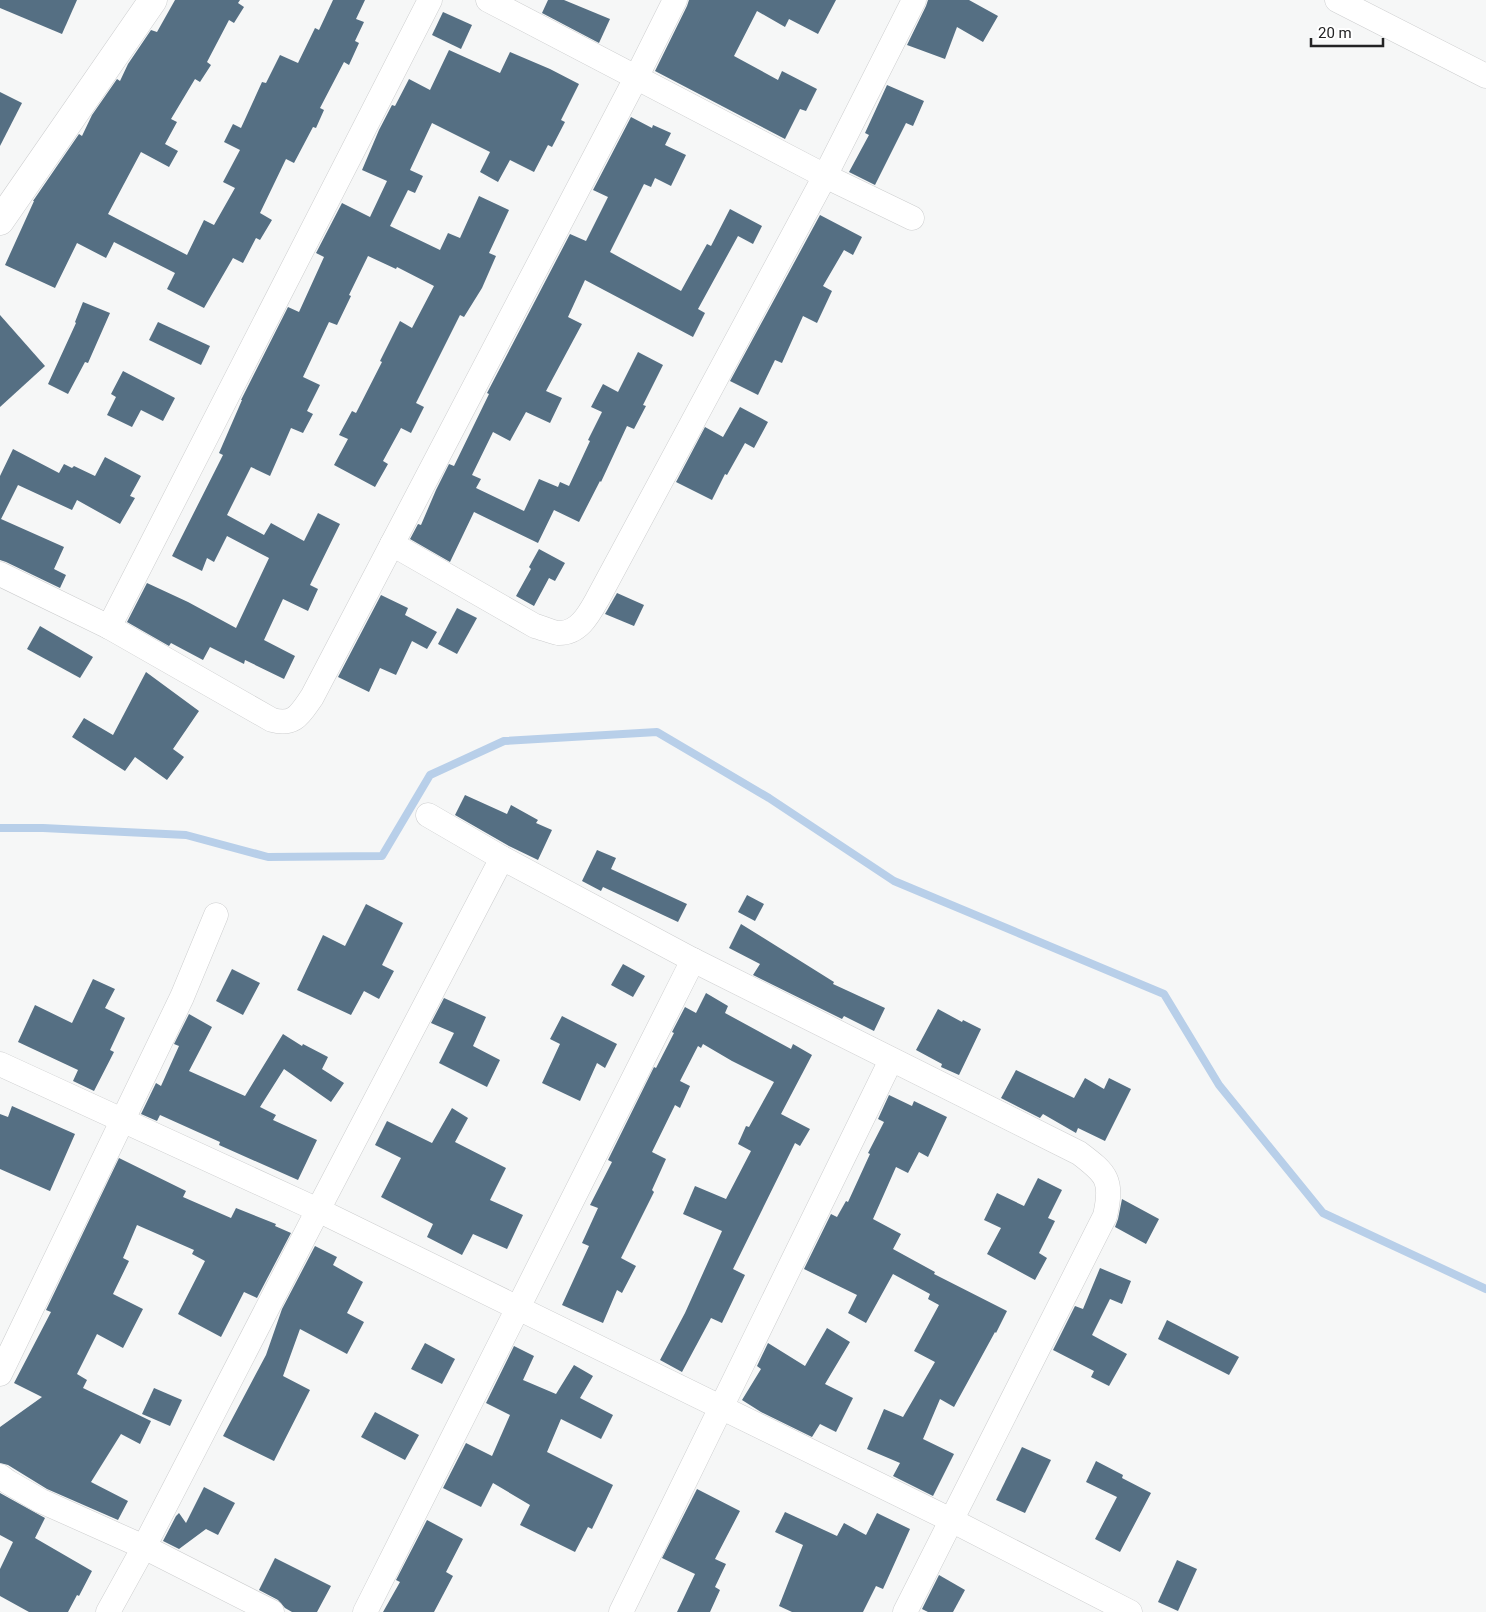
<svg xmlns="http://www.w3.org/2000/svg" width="1486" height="1612" viewBox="0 0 1486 1612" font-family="Roboto,sans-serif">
<rect width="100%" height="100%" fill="#f6f7f7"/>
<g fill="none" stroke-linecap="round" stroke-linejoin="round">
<path stroke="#b8cfe9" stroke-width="8" d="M0 828H43L186 835 268 857 382 856 430 775 504 741 657 732 769 798 894 881 1164 994 1219 1085 1323 1213 1486 1289"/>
</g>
<g fill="#556f83">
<path d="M0 0H77L62 34 0 8Z"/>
<path d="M175 0H240L238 3 244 7 234 23 229 20 207 62 211 65 200 82 195 79 171 119 177 122 165 144 178 151 169 167 141 152 108 214 187 255 204 220 214 225 235 188 223 182 240 150 224 142 233 124 241 128 262 82 266 83 280 55 298 63 315 28 319 30 333 0H365L356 19 364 22 355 41 359 43 349 65 344 62 320 108 324 110 316 128 313 127 294 163 286 159 260 213 272 220 260 240 256 238 243 263 233 258 204 308 167 289 175 273 114 242 106 258 77 243 55 288 5 265 34 201H33L79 134 82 136 92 115 117 79 120 81 128 64 151 30 157 32Z"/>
<path d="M548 0H564L610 19 599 43 542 13Z"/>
<path d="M689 0H836L818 34 789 19 785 27 757 11 734 56 778 80 782 71 817 89 806 111 800 109 785 139 655 71 687 6Z"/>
<path d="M928 0H969L998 16 983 42 957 27 945 59 907 45 926 6Z"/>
<path d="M443 12 472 25 461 49 432 35Z"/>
<path d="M449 50 500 73 510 52 550 69 579 84 561 120 565 122 552 147 548 145 534 172 510 160 498 182 480 172 490 152 432 123 410 170 423 176 415 193 408 190 390 226 440 250 448 233 460 238 479 196 509 210 489 253 496 256 482 288 464 317 460 315 416 403 424 407 411 433 401 428 383 461 388 464 375 487 334 465 348 439 339 435 352 411 356 413 382 362 380 361 400 321 412 328 434 286 397 267 396 269 368 256 349 295 351 296 337 325 329 322 303 377 320 385 307 411 313 414 303 433 291 428 270 476 251 467 227 515 264 535 271 523 304 541 318 513 340 524 310 585 318 589 308 611 283 599 264 640 295 656 284 679 245 660 244 664 210 647 203 660 171 643 169 646 127 622 147 583 188 602 236 628 269 558 227 536 214 562 207 558 202 571 172 556 223 455 219 453 242 400H241L288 307 299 312 324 257 316 253 342 203 370 217 387 181 362 170 379 130 392 105 395 106 409 79 430 90Z"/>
<path d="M887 85 924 101 913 126 906 123 875 185 849 172 869 135 865 133Z"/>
<path d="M0 92 22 103 0 146Z"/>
<path d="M631 117 652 128 653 125 671 133 665 145 686 155 671 186 655 178 651 187 644 184 610 252 681 291 707 244 711 246 730 209 762 226 753 244 738 236 698 309 705 313 693 337 585 280 568 317 582 324 546 391 562 398 550 423 526 412 510 441 493 432 472 475 481 479 476 488 524 511 539 479 558 487 560 482 569 486 590 441 588 440 602 412 591 407 603 384 618 392 638 352 663 365 643 405 646 406 634 429 627 426 601 482 600 481 579 522 554 510 538 543 474 512 450 562 410 539 418 524 421 525 436 490 449 464 454 466 489 394 487 393 570 234 586 241 608 197 593 190Z"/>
<path d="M820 215 862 237 853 255 844 250 823 286 832 291 817 323 803 316 782 363 775 360 758 395 730 381Z"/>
<path d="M83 302 110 313 88 363 85 362 68 394 48 384 76 323 75 322Z"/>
<path d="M0 315 45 366 0 407Z"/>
<path d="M158 322 210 346 201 365 149 340Z"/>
<path d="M123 371 175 398 163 421 141 410 132 427 107 415 116 397 111 394Z"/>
<path d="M740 407 768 422 754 448 745 443 727 475 725 474 712 500 676 482 705 427 723 437Z"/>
<path d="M13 449 59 473 64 464 72 468 74 466 95 476 105 457 141 476 130 496 135 498 120 524 77 500 72 510 18 485 1 519 64 547 54 569 66 575 60 588 6 562 0 560V476Z"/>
<path d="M539 549 565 563 555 581 549 578 534 606 516 596 531 569 529 567Z"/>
<path d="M617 593 644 605 634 626 605 614Z"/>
<path d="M381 595 408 608 405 615 437 632 427 649 412 641 396 675 380 668 369 692 338 677Z"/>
<path d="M457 608 477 618 457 654 438 644Z"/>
<path d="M40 626 93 657 80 678 27 649Z"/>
<path d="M146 672 199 711 173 749 184 757 167 780 135 757 125 771 72 737 84 718 113 735Z"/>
<path d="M465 795 507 814 511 805 538 820 536 823 552 830 538 860 509 846 455 815Z"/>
<path d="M597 850 616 858 611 869 687 904 678 922 603 887 601 891 582 881Z"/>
<path d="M747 895 764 904 755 921 738 912Z"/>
<path d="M366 904 403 923 382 965 394 971 379 999 364 991 351 1015 297 990 323 935 345 946Z"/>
<path d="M741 924 834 982 833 984 885 1008 874 1031 844 1016 842 1019 753 975 760 964 729 948Z"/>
<path d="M623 964 645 976 633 997 611 985Z"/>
<path d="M232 969 260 983 243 1015 216 1001Z"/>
<path d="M93 979 115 989 105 1008 125 1018 110 1050 114 1052 94 1091 73 1081 78 1070 18 1042 35 1005 72 1023Z"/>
<path d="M706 993 728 1006 725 1013 791 1049 793 1044 812 1055 781 1114 810 1129 800 1146 795 1143 733 1269 745 1275 722 1323 711 1318 682 1372 660 1360 685 1313 722 1231 683 1214 695 1186 726 1199 751 1151 738 1144 746 1126 749 1127 774 1082 732 1061 703 1044 701 1048 698 1046 680 1081 690 1086 680 1108 675 1105 652 1152 666 1159 652 1190 654 1192 621 1258 636 1266 622 1293 617 1290 603 1323 562 1305 589 1246 582 1243 598 1208 590 1205 612 1162 608 1160 654 1067 656 1068 674 1033 672 1032 685 1007 696 1013Z"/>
<path d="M444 998 486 1017 473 1046 500 1060 487 1087 439 1063 454 1033 431 1023Z"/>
<path d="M938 1009 962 1022 963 1020 981 1029 959 1075 941 1067 942 1064 916 1050Z"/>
<path d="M189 1014 212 1027 189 1071 245 1096 283 1034 302 1046 303 1044 328 1057 322 1069 344 1083 331 1102 284 1069 260 1107 276 1115 273 1120 317 1140 298 1180 219 1145 220 1142 160 1115 157 1121 141 1114 156 1083 161 1086 179 1046 174 1044Z"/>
<path d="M562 1016 617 1044 605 1068 597 1063 580 1101 542 1083 560 1044 550 1039Z"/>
<path d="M1016 1070 1074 1098 1085 1078 1104 1089 1109 1078 1131 1089 1105 1141 1078 1128 1076 1133 1043 1114 1040 1118 1001 1098Z"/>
<path d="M889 1095 912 1106 914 1101 947 1117 928 1157 919 1152 908 1173 896 1167 873 1219 901 1234 893 1249 935 1272 934 1274 1007 1311 996 1333 995 1332 954 1407 940 1399 923 1439 954 1454 933 1496 893 1476 900 1463 867 1449 884 1409 903 1417 935 1362 914 1351 939 1305 928 1299 930 1294 893 1274 866 1323 848 1313 857 1295 804 1269 831 1214 837 1217 846 1201 848 1202 870 1154 868 1153 884 1122 878 1119Z"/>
<path d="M12 1106 75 1134 50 1191 0 1169V1114L8 1117Z"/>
<path d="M452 1108 468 1118 455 1142 506 1168 490 1200 523 1215 507 1249 473 1234 462 1255 427 1237 433 1224 381 1197 401 1158 375 1145 387 1121 432 1143Z"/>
<path d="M119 1158 186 1191 183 1197 231 1218 236 1208 276 1224 275 1226 291 1233 257 1298 244 1292 221 1337 178 1314 205 1261 192 1254 194 1250 137 1225 123 1258 129 1261 113 1294 143 1309 123 1348 97 1334 77 1374 87 1380 83 1388 151 1421 140 1444 121 1434 91 1482 128 1501 118 1520 47 1489 8 1465 0 1463V1427L42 1397 14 1383 51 1312 46 1310Z"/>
<path d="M1038 1178 1062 1190 1048 1218 1055 1221 1039 1253 1047 1258 1035 1280 987 1254 1001 1228 984 1220 997 1193 1024 1206Z"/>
<path d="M1122 1199 1159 1219 1146 1244 1115 1227 1118 1219Z"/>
<path d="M315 1246 337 1257 333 1265 363 1282 347 1313 364 1322 347 1354 300 1329 283 1376 310 1390 274 1461 223 1436 266 1355 282 1309Z"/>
<path d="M1100 1268 1131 1281 1122 1304 1110 1299 1092 1335 1127 1354 1109 1386 1091 1377 1094 1371 1053 1350 1075 1306 1083 1309Z"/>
<path d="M1167 1320 1239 1357 1229 1375 1158 1339Z"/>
<path d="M827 1328 850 1342 825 1384 853 1398 836 1432 820 1424 812 1437 761 1412 742 1400 761 1369 757 1366 768 1343 805 1366Z"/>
<path d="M425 1343 455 1359 442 1384 411 1369Z"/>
<path d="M514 1346 534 1356 523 1380 556 1394 574 1365 593 1376 580 1398 613 1415 601 1439 561 1419 547 1452 613 1485 592 1529 588 1527 575 1552 520 1525 530 1505 493 1483 481 1507 443 1488 466 1443 492 1456 510 1415 486 1403Z"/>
<path d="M154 1388 182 1400 170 1426 142 1414Z"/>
<path d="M375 1412 419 1435 405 1460 361 1437Z"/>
<path d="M1022 1447 1051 1460 1025 1513 996 1500Z"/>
<path d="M1096 1461 1123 1475 1122 1478 1151 1493 1120 1552 1095 1539 1117 1497 1086 1482Z"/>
<path d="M204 1487 235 1503 218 1535 206 1529 179 1549 163 1541 176 1516 179 1513 186 1523Z"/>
<path d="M697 1489 740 1511 715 1559 726 1564 715 1587 720 1590 710 1612H677L695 1574 662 1558Z"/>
<path d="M0 1493 45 1518 35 1538 92 1571 79 1596 77 1595 68 1612H29L0 1596V1569L13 1542 0 1535Z"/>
<path d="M785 1512 837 1536 844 1523 866 1535 877 1513 910 1529 883 1589 876 1586 863 1612H792L779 1606 803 1545 775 1532Z"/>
<path d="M427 1520 463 1539 446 1572 453 1576 434 1612H383L400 1582 396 1580Z"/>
<path d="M275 1558 331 1586 317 1612H292L285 1608 278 1600 259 1590Z"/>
<path d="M1177 1560 1197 1569 1178 1611 1158 1602Z"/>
<path d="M939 1575 965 1590 953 1612H928L922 1609Z"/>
</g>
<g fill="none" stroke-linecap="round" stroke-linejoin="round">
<defs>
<g id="street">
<path d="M488 0 825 176 912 218"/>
<path d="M1337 0 1486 76"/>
<path d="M392 544 535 626C543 628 551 632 558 633 579 634 589 614 598 598L825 176 914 0"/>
<path d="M0 574 109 627 272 720C295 726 300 714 312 697L637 76 675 0"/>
<path d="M109 627 430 0"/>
<path d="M428 815 502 858 693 960 1079 1153C1107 1174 1113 1180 1105 1216L905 1612"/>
<path d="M0 1064 318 1210 951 1520 1130 1612"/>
<path d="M0 1374 182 997 216 915"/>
<path d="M0 1476 8 1482 41 1501 144 1547 272 1612"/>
<path d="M108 1612 144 1547 318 1210 502 858"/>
<path d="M365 1612 693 960"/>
<path d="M621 1612 891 1060"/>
</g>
<path id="secondary" d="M0 221 153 0"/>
</defs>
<use href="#street" stroke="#cdcecf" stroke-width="25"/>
<use href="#secondary" stroke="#cdcecf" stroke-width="29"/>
<use href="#street" stroke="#fff" stroke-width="24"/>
<use href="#secondary" stroke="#fff" stroke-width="28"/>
</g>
<path d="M1311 38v8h72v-8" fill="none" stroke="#232324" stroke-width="2.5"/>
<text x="1318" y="38" font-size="15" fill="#232324" stroke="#ffffff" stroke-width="4" paint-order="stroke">20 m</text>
</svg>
